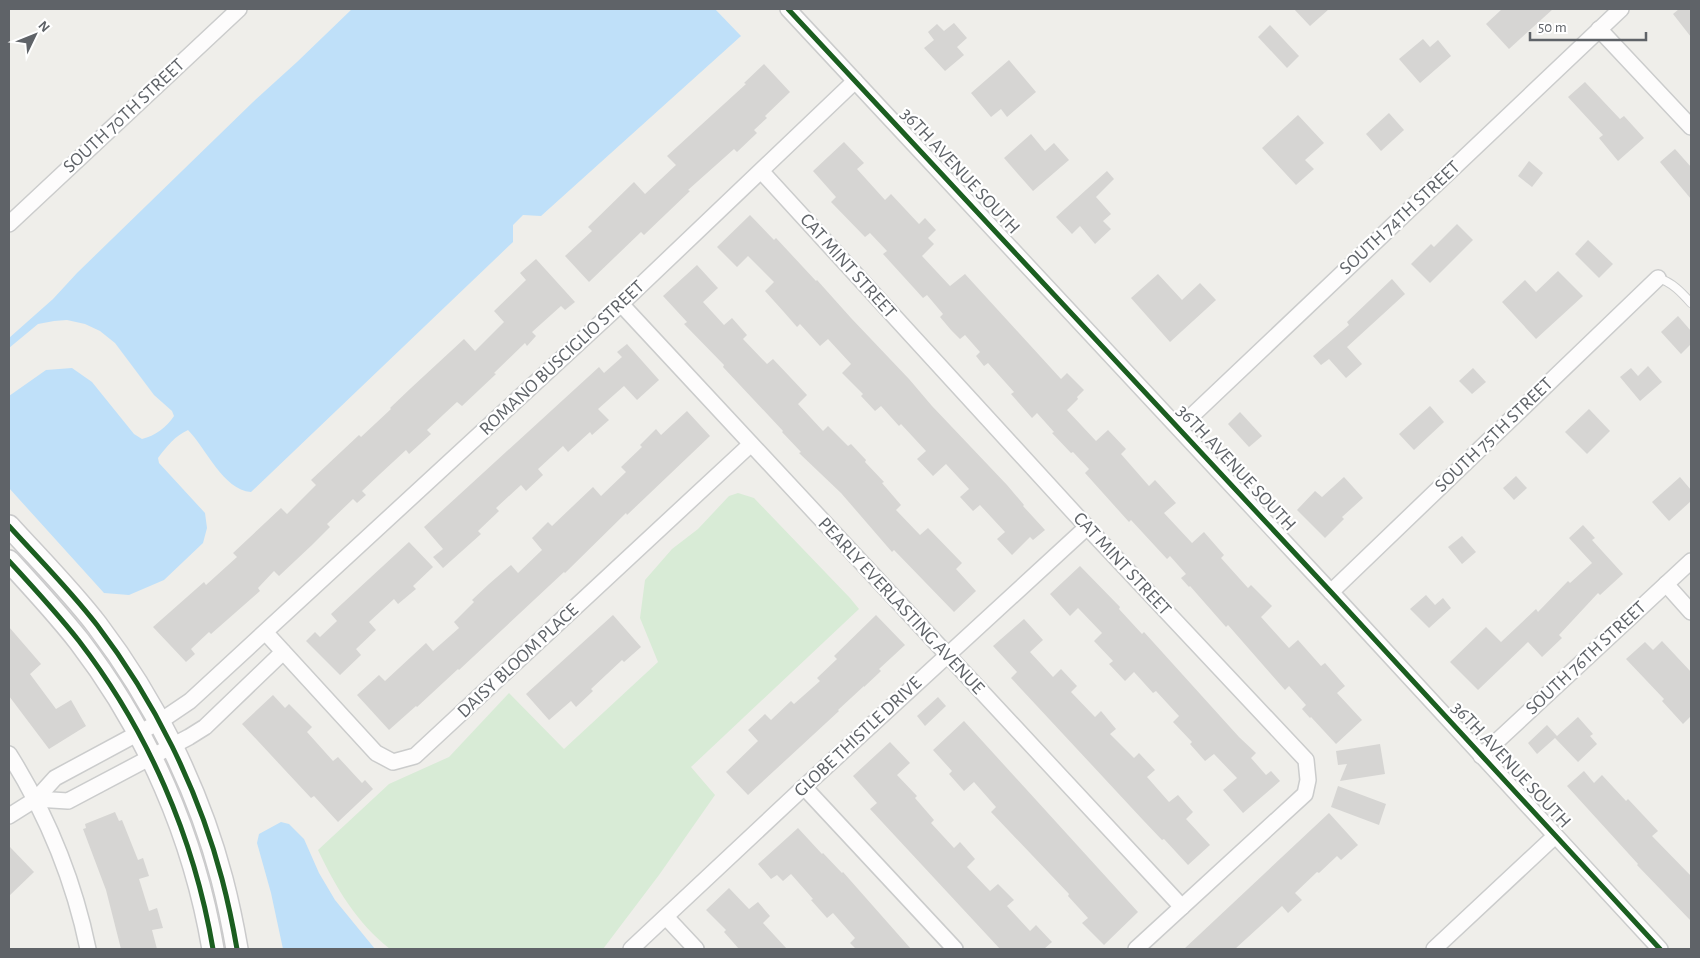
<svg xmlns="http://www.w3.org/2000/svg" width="1700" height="958" viewBox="0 0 1700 958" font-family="'Alegreya Sans',sans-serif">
<rect width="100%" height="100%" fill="#efeeea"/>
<path fill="#d8ebd6" d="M738 493 754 498 850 598 859 609 691 767 715 795 659 875 603 949H390C357 923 336 888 318 850L389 784 449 757 509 693 564 749 658 662 640 618 645 580 672 549 698 529 729 496Z"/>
<g fill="#bfe0f9">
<path d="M352 9H715L741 36 541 216 523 215 513 225V242L251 492C223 490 206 448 188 430 175 436 167 446 158 458L159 463 205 513 207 528 203 543 164 580 129 595 104 593 9 488V396L46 370 72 368 92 382 134 434 142 439C155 436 167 427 174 416L172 411 154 395 115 343 100 331 85 324 67 320 54 321 38 324 9 348V338L53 299 77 273 253 102 297 62Z"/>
<path d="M281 822 289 824 304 839 319 873 335 900 375 949H283L271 893 257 843 259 834Z"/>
</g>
<g fill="#d6d5d3">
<path d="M1294 9H1329L1310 26Z"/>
<path d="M1502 9H1553L1509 49 1486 24Z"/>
<path d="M1679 9H1691V37L1673 14Z"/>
<path d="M954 23 967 38 957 47 964 55 945 71 924 48 934 40 928 32 937 24 944 31Z"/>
<path d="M1270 25 1299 56 1287 68 1258 37Z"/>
<path d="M1423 39 1430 47 1438 40 1451 56 1420 83 1399 59Z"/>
<path d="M1009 60 1036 92 1007 117 1001 109 991 117 971 93Z"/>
<path d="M764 64 790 92 765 116 767 118 754 130 757 133 737 152 734 149 688 190 690 191 644 235 641 232 589 282 565 256 592 231 588 227 634 182 645 194 676 165 667 156 746 84 744 83Z"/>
<path d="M1585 82 1620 119 1624 116 1644 138 1618 161 1599 138 1603 135 1568 97Z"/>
<path d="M1389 113 1404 130 1381 151 1366 134Z"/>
<path d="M1298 115 1324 143 1305 160 1314 169 1296 185 1262 148Z"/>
<path d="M1031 134 1045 151 1054 143 1069 160 1033 191 1004 158Z"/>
<path d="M844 142 864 163 857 169 885 200 891 194 919 224 925 218 936 230 928 238 934 244 922 256 950 286 965 274 1061 379 1067 373 1084 390 1077 397 1078 399 1067 410 1096 441 1108 430 1126 449 1121 454 1149 486 1155 480 1176 503 1164 513 1192 543 1204 532 1224 555 1221 558 1248 588 1251 585 1272 606 1261 617 1289 648 1298 640 1321 666 1325 663 1345 686 1337 693 1362 720 1336 744 1311 717 1310 718 1302 709 1306 705 1289 686 1285 690 1228 625 1226 627 1190 586 1189 587 1181 578 1186 574 1170 556 1167 559 1131 520 1129 522 1085 473 1089 469 1073 452 1071 453 1052 433 1054 432 1037 413 1032 418 1011 394 1014 392 988 363 984 366 976 356 980 352 965 335 960 339 951 330 940 317 943 314 927 295 923 298 883 254 887 251 870 233 865 237 831 202 836 197 813 171Z"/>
<path d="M1675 149 1691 167V199L1660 162Z"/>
<path d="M1529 161 1543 173 1532 187 1518 176Z"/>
<path d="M1107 171 1114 179 1096 197 1111 214 1103 221 1111 229 1095 244 1080 226 1072 234 1056 217Z"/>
<path d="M750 215 774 240 776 238 816 281 817 280 851 318 909 379 932 406 1007 485 1024 505 1023 506 1045 530 1033 540 1030 537 1012 555 997 539 1005 532 980 505 973 511 960 497 969 489 946 464 933 476 917 459 926 451 901 424 899 426 881 406 875 411 861 396 863 394 842 373 851 364 828 339 820 346 800 324 797 327 783 311 765 291 774 282 748 256 737 267 717 247Z"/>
<path d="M1457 224 1473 240 1430 283 1411 264 1431 244 1434 247Z"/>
<path d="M1588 240 1613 264 1599 278 1575 254Z"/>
<path d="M536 259 575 302 565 310 561 306 532 332 536 336 527 346 525 343 494 373 496 374 462 406 457 402 444 414 427 430 431 434 409 454 406 450 380 474 362 491 366 495 357 503 353 499 327 524 330 527 312 545 279 576 274 571 258 588 260 591 211 634 209 632 191 649 195 654 186 662 153 627 204 582 206 585 237 557 233 553 281 508 287 514 316 485 311 480 359 435 361 437 391 409 390 408 411 388 464 339 475 351 504 322 494 311 526 280 520 273Z"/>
<path d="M697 265 718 288 703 302 724 325 732 318 747 335 743 339 767 364 773 359 807 395 798 404 823 431 828 426 848 446 851 444 866 460 865 462 884 482 882 483 901 505 896 510 920 535 928 528 962 563 956 569 976 591 954 612 894 550 892 552 841 493 799 453 801 452 782 432 783 431 723 367 724 365 684 324 687 322 663 296Z"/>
<path d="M1558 271 1583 296 1536 339 1502 302 1525 280 1536 292Z"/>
<path d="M1158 274 1182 300 1200 283 1216 300 1170 342 1131 298Z"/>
<path d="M1392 279 1405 294 1347 347 1362 364 1346 378 1329 359 1321 365 1313 356 1349 325 1347 322Z"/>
<path d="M1678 316 1691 331V344L1681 354 1661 332Z"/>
<path d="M627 344 659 380 637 400 624 386 598 409 609 420 592 435 590 432 568 452 563 446 538 469 543 475 526 491 521 485 496 508 499 511 478 531 481 534 443 568 433 557 443 549 424 527 599 367 604 373 622 357 617 352Z"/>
<path d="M1648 366 1662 382 1640 401 1620 377 1631 368 1638 376Z"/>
<path d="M1473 368 1486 382 1472 394 1459 381Z"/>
<path d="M1430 406 1444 422 1414 450 1399 434Z"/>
<path d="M1589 409 1610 431 1587 454 1565 432Z"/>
<path d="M687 411 710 436 627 515 626 513 565 573 564 572 459 670 458 669 417 707 416 706 389 730 357 695 379 675 385 681 426 643 433 651 459 628 454 622 474 602 472 600 489 584 511 565 518 573 542 550 532 538 548 522 552 526 593 487 601 496 626 472 621 467 642 447 640 445 656 429 661 435Z"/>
<path d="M1240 412 1262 436 1249 447 1228 424Z"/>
<path d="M1516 476 1527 488 1514 500 1503 488Z"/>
<path d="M1344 477 1363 498 1342 517 1344 519 1325 538 1297 510 1315 491 1322 497Z"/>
<path d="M1680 477 1691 490V501L1669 521 1652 502Z"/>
<path d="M1583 525 1595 538 1592 540 1623 574 1600 595 1598 593 1559 635 1562 638 1542 657 1528 642 1478 690 1450 662 1486 627 1501 642 1536 609 1538 612 1568 581 1570 583 1592 563 1569 538Z"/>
<path d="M1462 536 1476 552 1462 564 1448 547Z"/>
<path d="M409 542 433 567 413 586 416 589 398 604 394 599 369 622 376 630 356 649 361 655 340 675 306 641 315 632 320 637 337 621 331 614Z"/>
<path d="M1080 566 1120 607 1119 609 1142 634 1144 632 1239 737 1256 753 1251 758 1266 775 1271 771 1280 781 1243 813 1223 790 1237 778 1214 754 1205 761 1190 744 1192 742 1173 722 1179 716 1156 691 1153 693 1134 672 1125 681 1109 664 1113 661 1094 641 1102 633 1078 608 1070 616 1050 594Z"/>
<path d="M1426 595 1435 605 1443 598 1451 608 1429 628 1410 609Z"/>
<path d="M613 615 641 647 624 662 622 660 591 689 593 691 576 707 571 701 549 720 526 694Z"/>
<path d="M876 615 905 645 879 669 881 671 864 687V686L838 710 839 711 748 795 726 772 758 741 748 730 765 714 771 720 791 701 794 704 820 681 817 678 837 659 834 656Z"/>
<path d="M1024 619 1043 640 1030 652 1053 677 1061 669 1077 686 1071 692 1095 717 1101 711 1116 729 1110 734 1134 758 1139 753 1155 770 1147 777 1169 802 1178 795 1193 812 1186 819 1210 845 1188 865 1164 839 1162 840 1143 820 1011 678 1017 672 993 646Z"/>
<path d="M9 627 41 664 30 674 56 709 71 700 86 726 49 749 9 696Z"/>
<path d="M1662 641 1691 672V716L1683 724 1662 701 1664 699 1626 659 1645 642 1653 650Z"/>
<path d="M273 695 285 708 289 704 312 727 307 732 333 761 338 757 362 783 365 780 373 789 338 822 314 796 311 798 242 724Z"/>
<path d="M938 697 946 706 925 726 917 716Z"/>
<path d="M1578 717 1593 734 1590 736 1597 744 1578 762 1555 738 1537 754 1528 743 1547 725 1557 736Z"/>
<path d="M964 721 1138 912 1104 945 1082 923 1088 918 1068 896 1069 894 991 812 996 807 974 782 964 791 949 774 952 771 933 750Z"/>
<path d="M890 742 910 763 897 775 917 796 915 798 934 820 931 823 954 848 960 842 975 859 967 867 990 891 998 884 1014 900 1007 906 1030 931 1036 925 1052 942 1044 949H1000L870 809 877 803 853 776Z"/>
<path d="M1380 744 1385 774 1340 781 1347 764 1338 765 1336 751Z"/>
<path d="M1584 771 1594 783 1602 775 1626 801 1628 799 1658 831 1652 836 1691 876V921L1637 865 1638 864 1567 786Z"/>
<path d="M1338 786 1386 804 1379 825 1331 807Z"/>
<path d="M115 812 119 821 122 820 138 860 143 858 149 876 139 879 149 911 157 908 163 928 152 930 157 949H121L106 890 83 829 86 828 85 824Z"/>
<path d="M1329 813 1358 845 1341 860 1337 856 1319 873 1317 872 1295 893 1302 900 1288 913 1282 906 1235 949H1184Z"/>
<path d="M798 828 822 854 823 853 842 873 843 872 911 949H856L850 943 855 938 833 913 827 918 811 900 813 899 791 874 783 881 777 875 771 879 758 864Z"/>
<path d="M9 846 34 872 9 896Z"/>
<path d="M729 888 749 909 758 902 770 916 763 923 787 949H739L724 932 726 930 706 910Z"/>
</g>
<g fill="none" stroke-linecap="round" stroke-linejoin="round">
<defs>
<path id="lane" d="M1658 278C1672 282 1682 293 1691 303"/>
<g id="street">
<path d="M788 9 1331 592 1660 949"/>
<path d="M1599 29 1691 127"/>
<path d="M762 172 1087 527 1306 760 1308 780 1305 794 1136 949"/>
<path d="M9 224 239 9"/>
<path d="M621 304 1182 907"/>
<path d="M1179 428 1621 9"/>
<path d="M1666 584 1691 612"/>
<path d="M1331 592 1658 278"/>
<path d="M266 633 376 753 393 762 415 756 751 444"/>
<path d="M9 754C46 813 74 881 88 949"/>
<path d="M1481 756 1691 561"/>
<path d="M804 787 955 949"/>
<path d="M36 799 68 801 189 737 205 727 283 652"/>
<path d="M9 816 36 799 55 778 159 722 190 701 621 304 855 81"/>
<path d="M666 917 696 949"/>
<path d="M631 949 804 787 1087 527"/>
<path d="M1434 949 1555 836"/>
</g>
<g id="secondary">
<path d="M9 526C39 559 70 590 97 625 154 700 198 788 222 879 228 902 233 926 237 949"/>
<path d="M9 561C33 587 57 613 79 641 148 731 194 837 213 949"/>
</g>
</defs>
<use href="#lane" stroke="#cbcccc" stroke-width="10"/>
<use href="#street" stroke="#cbcccc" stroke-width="18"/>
<use href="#secondary" stroke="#cacacb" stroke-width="24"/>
<use href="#lane" stroke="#fdfcfc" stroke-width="8"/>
<use href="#street" stroke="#fdfcfc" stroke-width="15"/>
<use href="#secondary" stroke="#fdfcfc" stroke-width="21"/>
<defs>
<g id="cycleway">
<path d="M788 9 1331 592 1660 949"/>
<path d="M9 526C39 559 70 590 97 625 154 700 198 788 222 879 228 902 233 926 237 949"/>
<path d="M9 561C33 587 57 613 79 641 148 731 194 837 213 949"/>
</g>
</defs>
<use href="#cycleway" stroke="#fff" stroke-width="8"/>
<use href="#cycleway" stroke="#1b5e20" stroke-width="5"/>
</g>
<g text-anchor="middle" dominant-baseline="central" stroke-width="4.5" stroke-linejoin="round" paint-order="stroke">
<g font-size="19" fill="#5f6368" stroke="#fff">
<text transform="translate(124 116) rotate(-43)">SOUTH 70TH STREET</text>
<text transform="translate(960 171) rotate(47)">36TH AVENUE SOUTH</text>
<text transform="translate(1400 218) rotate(-43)">SOUTH 74TH STREET</text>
<text transform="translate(848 266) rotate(48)">CAT MINT STREET</text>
<text transform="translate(562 358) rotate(-43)">ROMANO BUSCIGLIO STREET</text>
<text transform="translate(1494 435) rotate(-44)">SOUTH 75TH STREET</text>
<text transform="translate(1236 468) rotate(47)">36TH AVENUE SOUTH</text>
<text transform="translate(1122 564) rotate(47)">CAT MINT STREET</text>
<text transform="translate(901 606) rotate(47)">PEARLY EVERLASTING AVENUE</text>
<text transform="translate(1586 658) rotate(-43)">SOUTH 76TH STREET</text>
<text transform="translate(518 661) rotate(-43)">DAISY BLOOM PLACE</text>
<text transform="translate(858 737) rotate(-43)">GLOBE THISTLE DRIVE</text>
<text transform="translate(1511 765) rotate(47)">36TH AVENUE SOUTH</text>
</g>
</g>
<rect width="1700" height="958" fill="none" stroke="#5f6368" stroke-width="20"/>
<g transform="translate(35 35) rotate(47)" stroke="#ffffff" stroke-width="4" paint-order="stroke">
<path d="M0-4L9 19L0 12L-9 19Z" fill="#5f6368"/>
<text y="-8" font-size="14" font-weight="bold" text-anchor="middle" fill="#5f6368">N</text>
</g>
<path d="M1530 32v8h116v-8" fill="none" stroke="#5f6368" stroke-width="2.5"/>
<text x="1538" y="32" font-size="15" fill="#5f6368" stroke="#ffffff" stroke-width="4" paint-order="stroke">50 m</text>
</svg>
